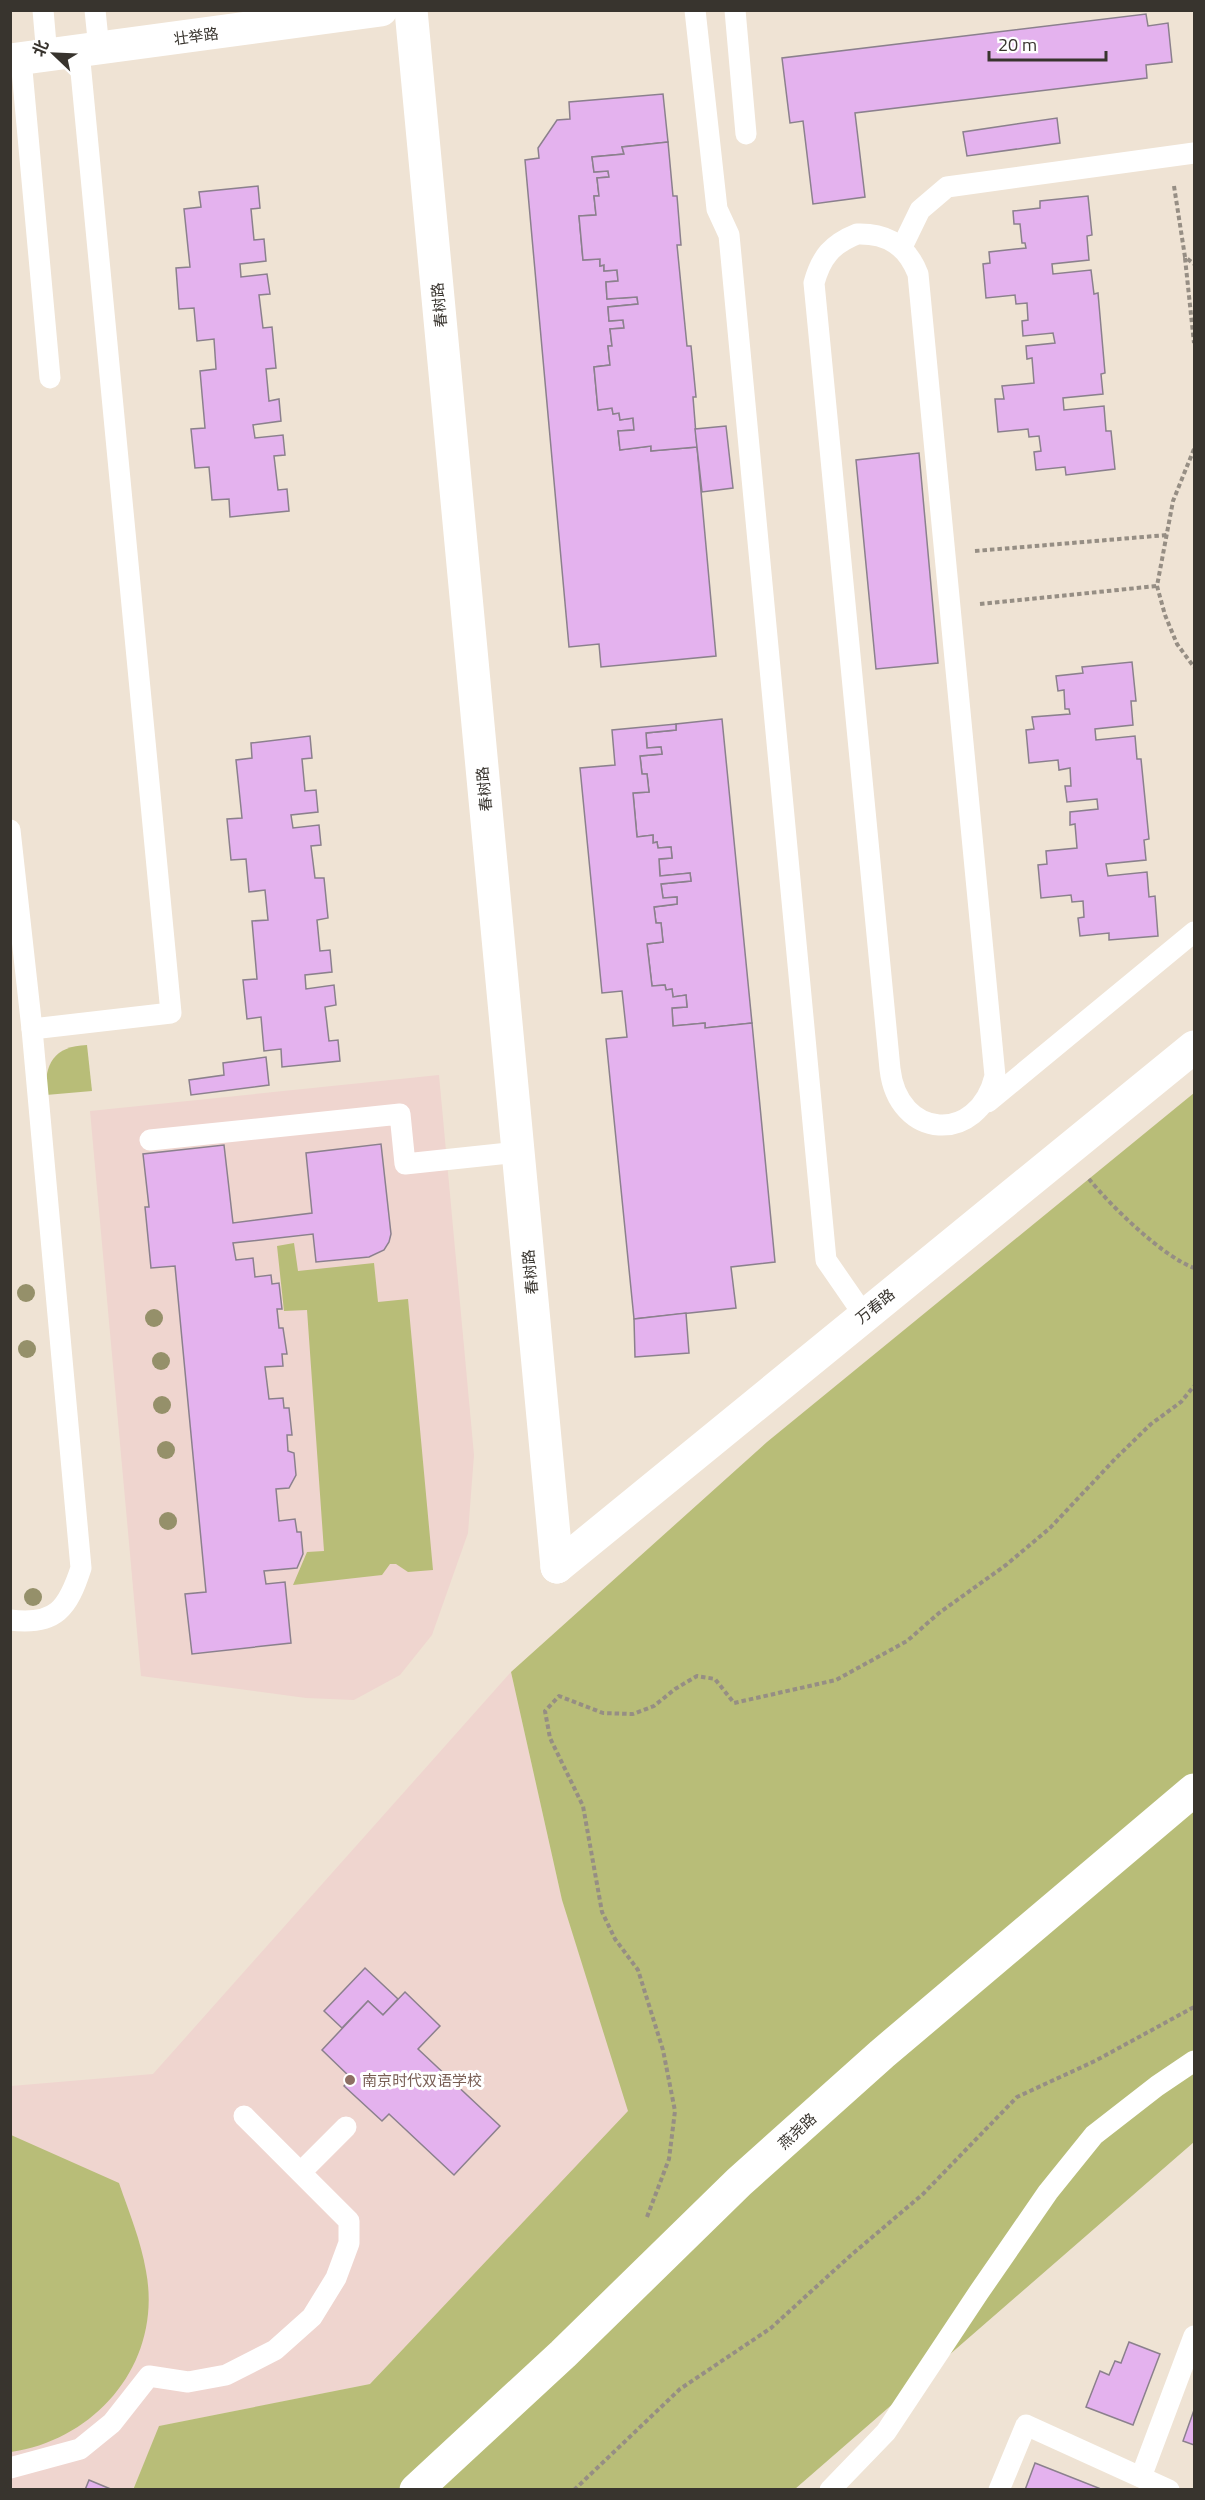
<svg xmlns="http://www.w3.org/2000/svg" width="1205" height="2500" viewBox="0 0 1205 2500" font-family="'Titillium Web','Noto Sans SC',sans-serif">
<rect width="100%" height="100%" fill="#efe3d4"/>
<g fill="#efd5cf">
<path d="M439 1075 474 1455 468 1533 432 1635 400 1675 354 1700 306 1698 141 1676 90 1111Z"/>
<path d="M511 1672 562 1900 629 2111 370 2384 160 2426 133 2489 11 2490V2086L153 2074Z"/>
</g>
<g fill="#b8bd78">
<path d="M87 1045 92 1091 46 1095C44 1064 54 1046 87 1045Z"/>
<path d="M1194 1093V2142L795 2489 133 2490 159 2426 370 2384 628 2111 562 1900 511 1672 767 1442Z"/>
<path d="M294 1243 298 1271 374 1263 378 1302 408 1299 433 1570 408 1572 396 1564H390L382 1575 293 1585 307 1552 324 1551 307 1310 284 1311 277 1246Z"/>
<path d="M11 2135 119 2183C129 2212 141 2241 146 2271 163 2361 98 2439 11 2452Z"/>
</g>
<g fill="#e4b2ee" stroke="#8b808d" stroke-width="1.5">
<path d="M1146 14 1148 26 1168 23 1172 62 1146 65 1147 78 855 113 865 197 813 204 803 121 790 123 782 58Z"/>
<path d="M663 94 668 142 622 147 624 154 592 157 594 172 608 171 609 177 597 178 599 196H594L596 215 579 216 583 260 600 259V266L604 265V271L617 270 618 281 606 282 607 299 637 297 638 304 608 307 609 321 623 320 624 328 610 329 612 346H608L610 365 594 367 598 410 612 408 613 414 619 413 620 420 633 418 634 430 618 431 620 450 651 446V451L697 447 716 656 601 667 599 644 569 647 525 160 539 158 538 148 557 120 570 119 569 102Z"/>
<path d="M1057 118 1060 143 967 156 963 132Z"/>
<path d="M668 142 673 196H677L681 245H677L687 346H691L696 397H693L697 447 651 451V446L620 450 618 431 634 430 633 418 620 420 619 413 613 414 612 408 598 410 594 367 610 365 608 346H612L610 329 624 328 623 320 609 321 608 307 638 304 637 297 607 299 606 282 618 281 617 270 604 271V265L600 266V259L583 260 579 216 596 215 594 196H599L597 178 609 177 608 171 594 172 592 157 624 154 622 147Z"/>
<path d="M258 186 260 208 251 209 254 240 264 239 266 261 240 264 241 277 267 274 270 294 259 295 263 328 272 327 276 368 266 369 269 401 279 399 281 421 253 425 255 438 283 435 285 455 274 456 278 490 287 489 289 511 230 517 229 499 212 500 209 467 195 468 191 429 205 428 200 371 216 369 214 339 197 341 194 308 179 309 176 268 190 267 184 209 201 207 199 192Z"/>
<path d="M1088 196 1092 235 1087 236 1089 260 1052 264 1053 274 1091 270 1094 294 1098 293 1105 373 1101 374 1103 394 1063 398 1064 410 1104 406 1106 431H1111L1115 469 1066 475 1065 467 1036 470 1034 452 1041 451 1039 436 1029 437 1028 429 998 432 995 399H1004L1002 386 1034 383 1032 358 1027 359 1026 346 1055 343 1053 333 1023 336 1022 321 1028 320 1027 303 1016 304 1015 295 986 298 983 264 990 263 989 252 1026 248 1025 243H1022L1020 224H1014L1013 211 1040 208V201Z"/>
<path d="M726 426 733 488 702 492 695 429Z"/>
<path d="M919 453 938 663 876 669 856 460Z"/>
<path d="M1132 662 1136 701H1131L1133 725 1095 729 1096 740 1135 736 1137 759H1141L1149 839 1144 840 1146 860 1106 864 1108 876 1147 872 1149 897 1155 896 1158 936 1109 940V933L1080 936 1078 918 1084 917 1083 901 1072 902 1071 895 1041 898 1038 865 1047 864 1046 851 1077 848 1075 824 1070 825V812L1098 809 1097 799 1067 802 1065 786H1071L1070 768 1059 770 1058 760 1029 763 1026 730 1034 729 1032 717 1070 714 1069 709H1065L1064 690 1058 691 1056 676 1083 673 1082 667Z"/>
<path d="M722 719 752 1023 705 1028V1023L673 1026 672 1008 687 1007 686 995 673 997 672 989 666 990 665 985 652 986 647 944 663 942 661 923H656L654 907 677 904V897L663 898 661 884 691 881 690 873 660 876 659 859 672 858 671 847 658 848 657 842 653 843V835L637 837 633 793 649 792 647 774H642L640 756 662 754 661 747 647 748 646 733 676 730V724Z"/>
<path d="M676 724V730L646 733 647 748 661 747 662 754 640 756 642 774H647L649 792 633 793 637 837 653 835V843L657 842 658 848 671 847 672 858 659 859 660 876 690 873 691 881 661 884 663 898 677 897V904L654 907 656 923H661L663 942 647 944 652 986 665 985 666 990 672 989 673 997 686 995 687 1007 672 1008 673 1026 705 1023V1028L752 1023 775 1262 731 1267 736 1308 634 1319 606 1039 627 1037 622 991 602 993 580 768 615 765 612 730Z"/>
<path d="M310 736 312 758 302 759 305 791 316 790 318 812 291 815 293 828 319 825 321 845 311 846 315 878H324L328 918 317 920 320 951 330 950 332 972 305 975 306 989 334 985 336 1005 325 1007 329 1041 338 1040 340 1061 282 1067 281 1049 264 1051 261 1017 247 1019 243 980 257 979 252 921 268 920 265 890 249 892 246 859 231 860 227 819 242 818 236 760 252 758 251 743Z"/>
<path d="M266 1057 269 1085 191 1095 189 1080 224 1075 223 1063Z"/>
<path d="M381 1144 391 1234 389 1242 384 1250 369 1257 316 1262 313 1234 233 1243 236 1260 253 1258 255 1277 271 1275 272 1284 279 1283 282 1309H277L279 1328H283L287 1354H282L283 1366 265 1367 269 1399 283 1398 284 1408H289L292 1435H287L288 1451 294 1453 296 1475 289 1488 276 1489 279 1521 295 1519 297 1532H301L303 1554 297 1568 264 1571 266 1584 285 1582 291 1643 192 1654 185 1594 206 1592 175 1266 151 1268 145 1207H149L143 1154 224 1145 233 1223 312 1213 306 1153Z"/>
<path d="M686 1313 689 1353 635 1357 634 1319Z"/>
<path d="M365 1968 398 1999 383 2015 368 2001 342 2028 324 2011Z"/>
<path d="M405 1992 440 2026 418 2049 500 2126 454 2175 389 2114 382 2121 344 2086 351 2078 322 2050 368 2001 383 2015Z"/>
<path d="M1129 2342 1160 2354 1133 2425 1086 2407 1100 2371 1109 2375 1115 2361 1121 2363Z"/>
<path d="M1194 2410V2445L1183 2441Z"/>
<path d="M1035 2463 1101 2489V2490H1025Z"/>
<path d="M89 2480 113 2490H85Z"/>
</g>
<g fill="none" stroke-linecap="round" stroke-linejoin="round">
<g stroke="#968e84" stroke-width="4" stroke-dasharray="4.5 3" stroke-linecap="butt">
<path d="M1174 186 1185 257 1194 264"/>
<path d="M1185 258 1194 343"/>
<path d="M1194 449 1173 501 1157 586 1165 615 1177 644 1194 667"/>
<path d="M975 551 1167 535"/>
<path d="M980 604 1157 586"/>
<path d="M1089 1179C1111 1206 1162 1256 1194 1268"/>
<path d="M647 2217 669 2159 675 2111 663 2050 638 1970 615 1939 602 1912 583 1806 550 1738 545 1711 559 1696 603 1713 633 1714 654 1706 675 1689 697 1676 715 1679 734 1703 836 1680 907 1641 939 1613 1006 1565 1050 1528 1116 1458 1151 1424 1181 1402 1194 1386"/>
<path d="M574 2490 680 2389 771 2328 850 2256 923 2194 1017 2097 1095 2061 1194 2007"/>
</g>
<g stroke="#fff" stroke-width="21">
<path d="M43 10 47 56"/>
<path d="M95 10 99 49"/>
<path d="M695 10 717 209 729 235 826 1260 864 1315"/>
<path d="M735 10 746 134"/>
<path d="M21 59 50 378"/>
<path d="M857 234C888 233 907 246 918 274L995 1076C978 1145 898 1140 890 1069L814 283C821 257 832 244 857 234Z"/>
<path d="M902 247 920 210 947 187 1194 153"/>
<path d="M10 830 32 1029 81 1568C68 1608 56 1626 10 1620"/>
<path d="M32 1029 171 1013 79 51"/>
<path d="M988 1102 1194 932"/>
<path d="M150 1140 400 1114 405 1164 518 1152"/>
<path d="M301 2172 346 2127"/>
<path d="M10 2468 80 2449 112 2423 149 2376 188 2382 226 2375 275 2350 312 2317 336 2278 349 2243V2221L244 2116"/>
<path d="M1141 2477 1194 2336"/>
<path d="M830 2490 886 2432 979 2292 1048 2192 1094 2135 1157 2086 1194 2061"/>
<path d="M999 2490 1026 2425 1169 2490"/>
</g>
<g stroke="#fff" stroke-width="33">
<path d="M411 10 557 1567"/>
<path d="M10 60 381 10"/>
<path d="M557 1567 1194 1047"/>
<path d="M416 2490 563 2354 739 2182 882 2054 1194 1790"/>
</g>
</g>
<g fill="#95906a">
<circle cx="26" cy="1293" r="9"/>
<circle cx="154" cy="1318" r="9"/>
<circle cx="27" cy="1349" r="9"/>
<circle cx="161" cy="1361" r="9"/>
<circle cx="162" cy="1405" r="9"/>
<circle cx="166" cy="1450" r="9"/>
<circle cx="168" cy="1521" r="9"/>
<circle cx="33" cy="1597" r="9"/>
</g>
<circle fill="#8d6e63" stroke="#fff" stroke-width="2" cx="350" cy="2080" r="6"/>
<g text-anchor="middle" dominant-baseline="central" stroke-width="6" stroke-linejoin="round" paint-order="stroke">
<g font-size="15" fill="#38342e" stroke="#fff">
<text transform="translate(196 36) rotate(-8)">壮举路</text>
<text transform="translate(439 305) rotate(-95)">春树路</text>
<text transform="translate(484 789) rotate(-95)">春树路</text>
<text transform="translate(530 1272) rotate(-95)">春树路</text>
<text transform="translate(875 1306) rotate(-39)">万春路</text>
<text transform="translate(797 2131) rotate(-42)">燕尧路</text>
</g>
<g font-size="15" fill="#785e54" stroke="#fff" text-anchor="start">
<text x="362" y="2080">南京时代双语学校</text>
</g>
</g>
<rect width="1205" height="2500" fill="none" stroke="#38342e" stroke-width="24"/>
<g transform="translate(54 54) rotate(293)" stroke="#ffffff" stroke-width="4.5" paint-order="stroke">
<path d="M0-4.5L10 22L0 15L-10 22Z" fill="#38342e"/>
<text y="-9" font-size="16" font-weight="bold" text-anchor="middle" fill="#38342e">北</text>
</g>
<path d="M989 51v9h117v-9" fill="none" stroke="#38342e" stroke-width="3"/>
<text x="998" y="51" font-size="18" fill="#38342e" stroke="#ffffff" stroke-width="4.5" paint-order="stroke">20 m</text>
</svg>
